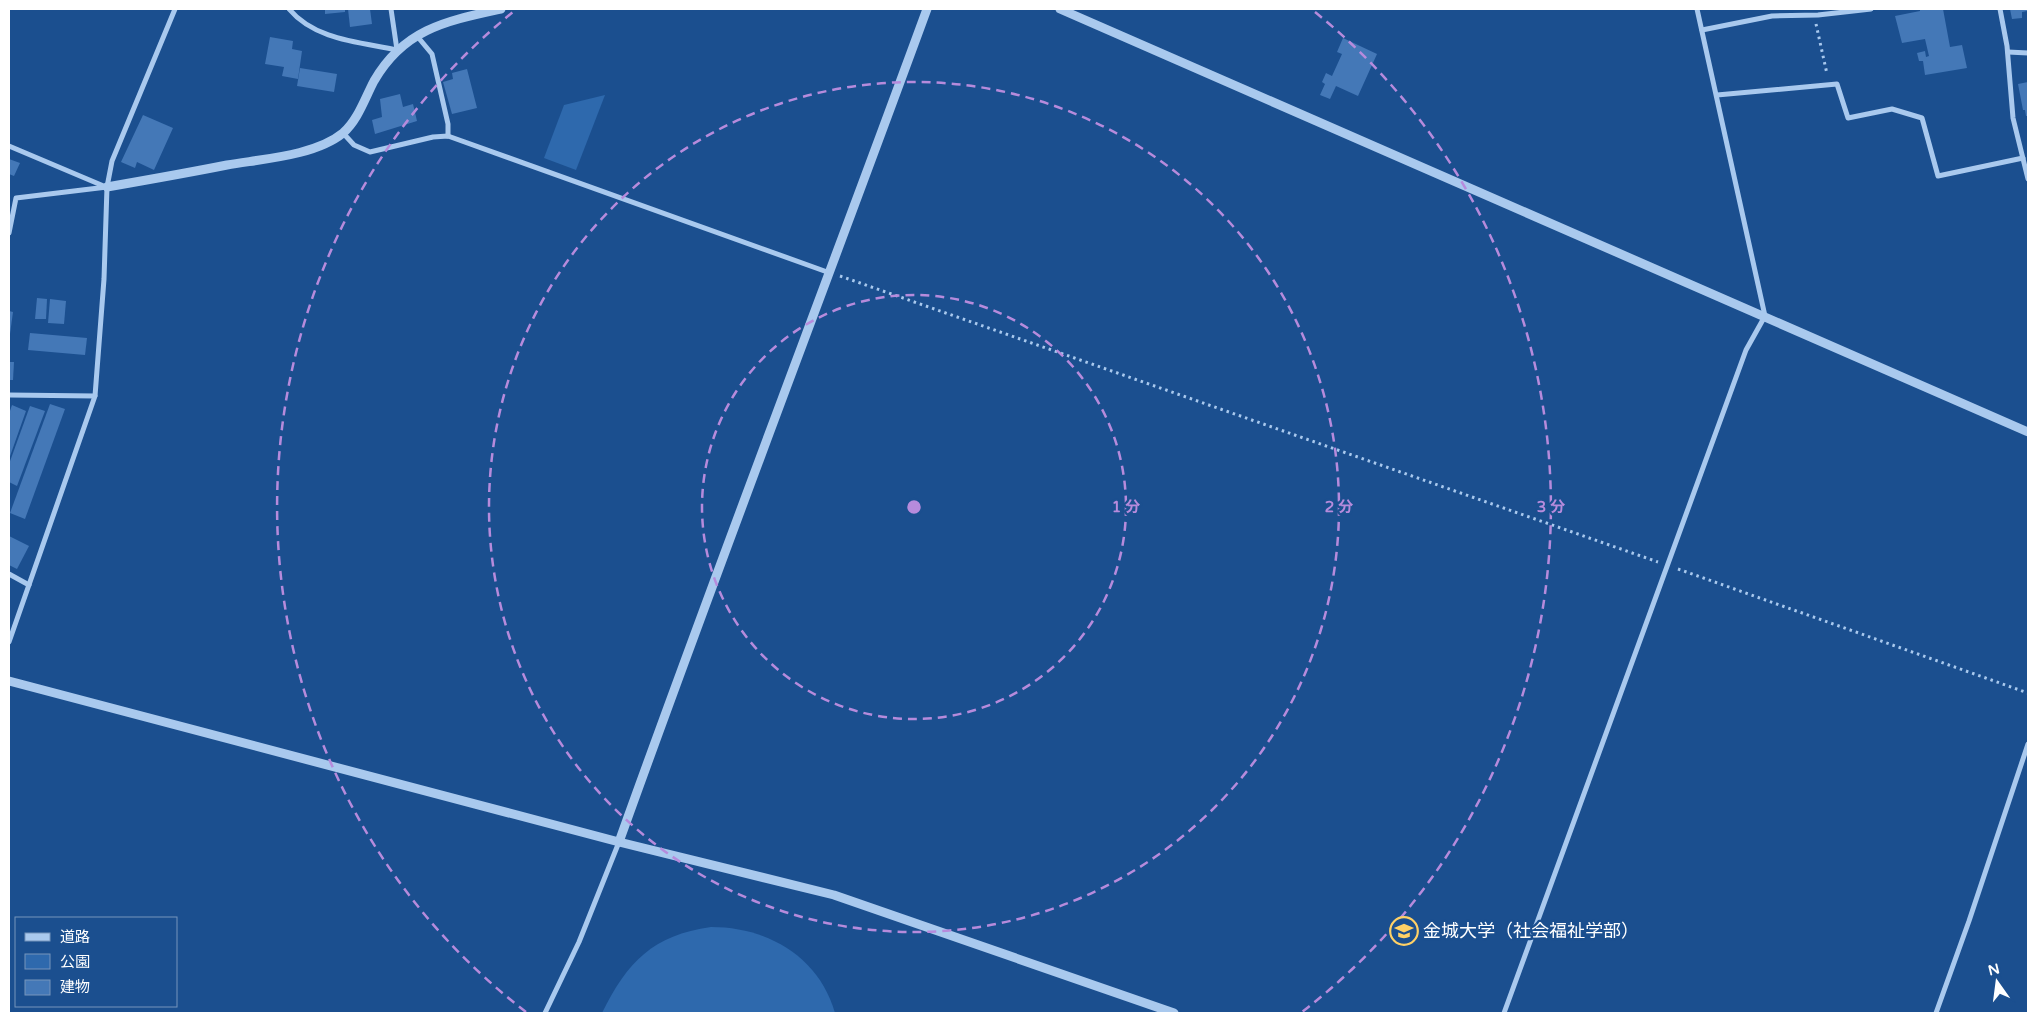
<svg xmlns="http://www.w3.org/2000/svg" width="2037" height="1022" viewBox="0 0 2037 1022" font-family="'Varela Round','Noto Sans JP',sans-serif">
<rect width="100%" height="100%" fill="#1b4f8f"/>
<g fill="#2e69ad">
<path d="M605 95 576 170 544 158 564 105Z"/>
<path d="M711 927C768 927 819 957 835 1013H602C627 962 653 935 711 927Z"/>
</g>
<g fill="#4478b7">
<path d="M325 9H345V12L325 14Z"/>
<path d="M348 9H370L372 24 350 27Z"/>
<path d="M1920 9H1943L1950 47 1962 45 1967 68 1925 75 1923 61H1919L1917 53 1925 51 1926 57 1929 56 1925 39 1902 43 1895 16 1920 11Z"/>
<path d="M2010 9H2027V11L2022 12V18L2012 19Z"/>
<path d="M270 37 293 41 292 49 302 51 298 79 282 76 284 67 265 64Z"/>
<path d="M1343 38 1377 54 1358 96 1336 86 1330 99 1320 95 1325 84 1322 82 1326 73 1332 76 1342 54 1337 52Z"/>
<path d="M300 68 337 74 334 92 297 86Z"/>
<path d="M467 69 477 108 452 114 443 82 453 79 452 73Z"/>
<path d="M2028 82V116H2026L2025 110H2023L2018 84Z"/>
<path d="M400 94 403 107 413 104 417 121 375 134 372 120 382 117 380 99Z"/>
<path d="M143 115 173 128 154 170 137 162 135 168 121 162Z"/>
<path d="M9 159 20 163 14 176 9 174Z"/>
<path d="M37 298 47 299 46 319H35Z"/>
<path d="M50 299 66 301 64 324 48 323Z"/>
<path d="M9 311 13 312 10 334H9Z"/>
<path d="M30 333 87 338 85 355 28 350Z"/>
<path d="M9 362H14L13 380H9Z"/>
<path d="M50 404 65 409 25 519 10 513Z"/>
<path d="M12 405 26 411 9 459V414Z"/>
<path d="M30 406 45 411 17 486 9 482V464Z"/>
<path d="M9 536 29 546 17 569 9 565Z"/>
</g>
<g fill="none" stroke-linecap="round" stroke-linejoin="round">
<g stroke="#a9c9ee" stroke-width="3" stroke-dasharray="2.5 4" stroke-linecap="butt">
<path d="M1816 24 1827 74"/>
<path d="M840 276 1658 562"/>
<path d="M1678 569 2028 693"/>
</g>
<g stroke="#a9c9ee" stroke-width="5">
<path d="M289 9C315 40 359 42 397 50L391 9"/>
<path d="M2000 9 2007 46 2013 118 2028 179"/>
<path d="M1702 30 1772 16 1818 15 1871 9"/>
<path d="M417 36 432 54 448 124V136"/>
<path d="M2008 52 2028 53"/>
<path d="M1717 95 1837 84 1848 118 1892 109 1922 118 1938 176 2023 158"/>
<path d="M343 133 354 145 370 152 433 137 448 136 830 273"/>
<path d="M9 146 106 187"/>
<path d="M9 233 16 198 107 187"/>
<path d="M9 395 95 396"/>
<path d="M9 574 29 585"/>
<path d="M9 642 95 396 104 279 107 187 112 161 175 9"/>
<path d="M545 1013 579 942 619 842"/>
<path d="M1504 1013 1746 350 1765 316 1697 9"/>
<path d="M1936 1013 1969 921 2028 744"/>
</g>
<g stroke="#a9c9ee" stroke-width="9">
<path d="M1060 9 2028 432"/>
<path d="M107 187C147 180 187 173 227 165 261 159 315 156 343 133 358 120 365 98 374 81 404 29 446 21 501 9"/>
<path d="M9 681 619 842 834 895 1174 1013"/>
<path d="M619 842C719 563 825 287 927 9"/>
</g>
</g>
<g fill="none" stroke="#b68bdc" stroke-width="2.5" stroke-dasharray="9 6">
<circle cx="914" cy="507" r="212"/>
<circle cx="914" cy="507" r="425"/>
<path d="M526 1012A637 637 0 0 1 513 12M1315 12A637 637 0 0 1 1302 1012"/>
</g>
<defs>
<symbol id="university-ring" viewBox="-11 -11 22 22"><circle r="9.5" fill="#1b4f8f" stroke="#ffd166" stroke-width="1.5"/><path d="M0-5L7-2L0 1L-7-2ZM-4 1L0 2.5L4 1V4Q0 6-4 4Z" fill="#ffd166"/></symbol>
</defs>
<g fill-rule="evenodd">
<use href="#university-ring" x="1388" y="915" width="32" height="32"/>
</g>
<g text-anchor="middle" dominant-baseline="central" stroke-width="4.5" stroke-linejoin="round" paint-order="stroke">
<g font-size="18" fill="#fff" stroke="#1b4f8f" text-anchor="start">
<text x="1423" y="931">金城大学（社会福祉学部）</text>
</g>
</g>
<circle cx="914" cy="507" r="8" fill="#b68bdc" stroke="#1b4f8f" stroke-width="2.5"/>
<g font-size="15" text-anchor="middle" font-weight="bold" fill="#b68bdc" stroke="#1b4f8f" stroke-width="4.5" stroke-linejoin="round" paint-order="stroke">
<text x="1126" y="512">1 分</text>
<text x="1339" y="512">2 分</text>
<text x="1551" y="512">3 分</text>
</g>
<rect width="2037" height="1022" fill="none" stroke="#ffffff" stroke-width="20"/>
<rect x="15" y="917" width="162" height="90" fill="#1b4f8f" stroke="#7695bc"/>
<rect x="25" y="933" width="25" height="8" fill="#a9c9ee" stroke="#7695bc"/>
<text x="60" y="942" font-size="15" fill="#ffffff">道路</text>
<rect x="25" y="954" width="25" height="15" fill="#2e69ad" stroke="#7695bc"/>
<text x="60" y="967" font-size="15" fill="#ffffff">公園</text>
<rect x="25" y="980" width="25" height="15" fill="#4478b7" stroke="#7695bc"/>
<text x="60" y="992" font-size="15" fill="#ffffff">建物</text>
<g transform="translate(1997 982) rotate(346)" stroke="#1b4f8f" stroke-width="4" paint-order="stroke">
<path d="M0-4L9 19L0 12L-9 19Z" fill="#ffffff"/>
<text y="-8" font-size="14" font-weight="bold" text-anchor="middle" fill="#ffffff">N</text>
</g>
</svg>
